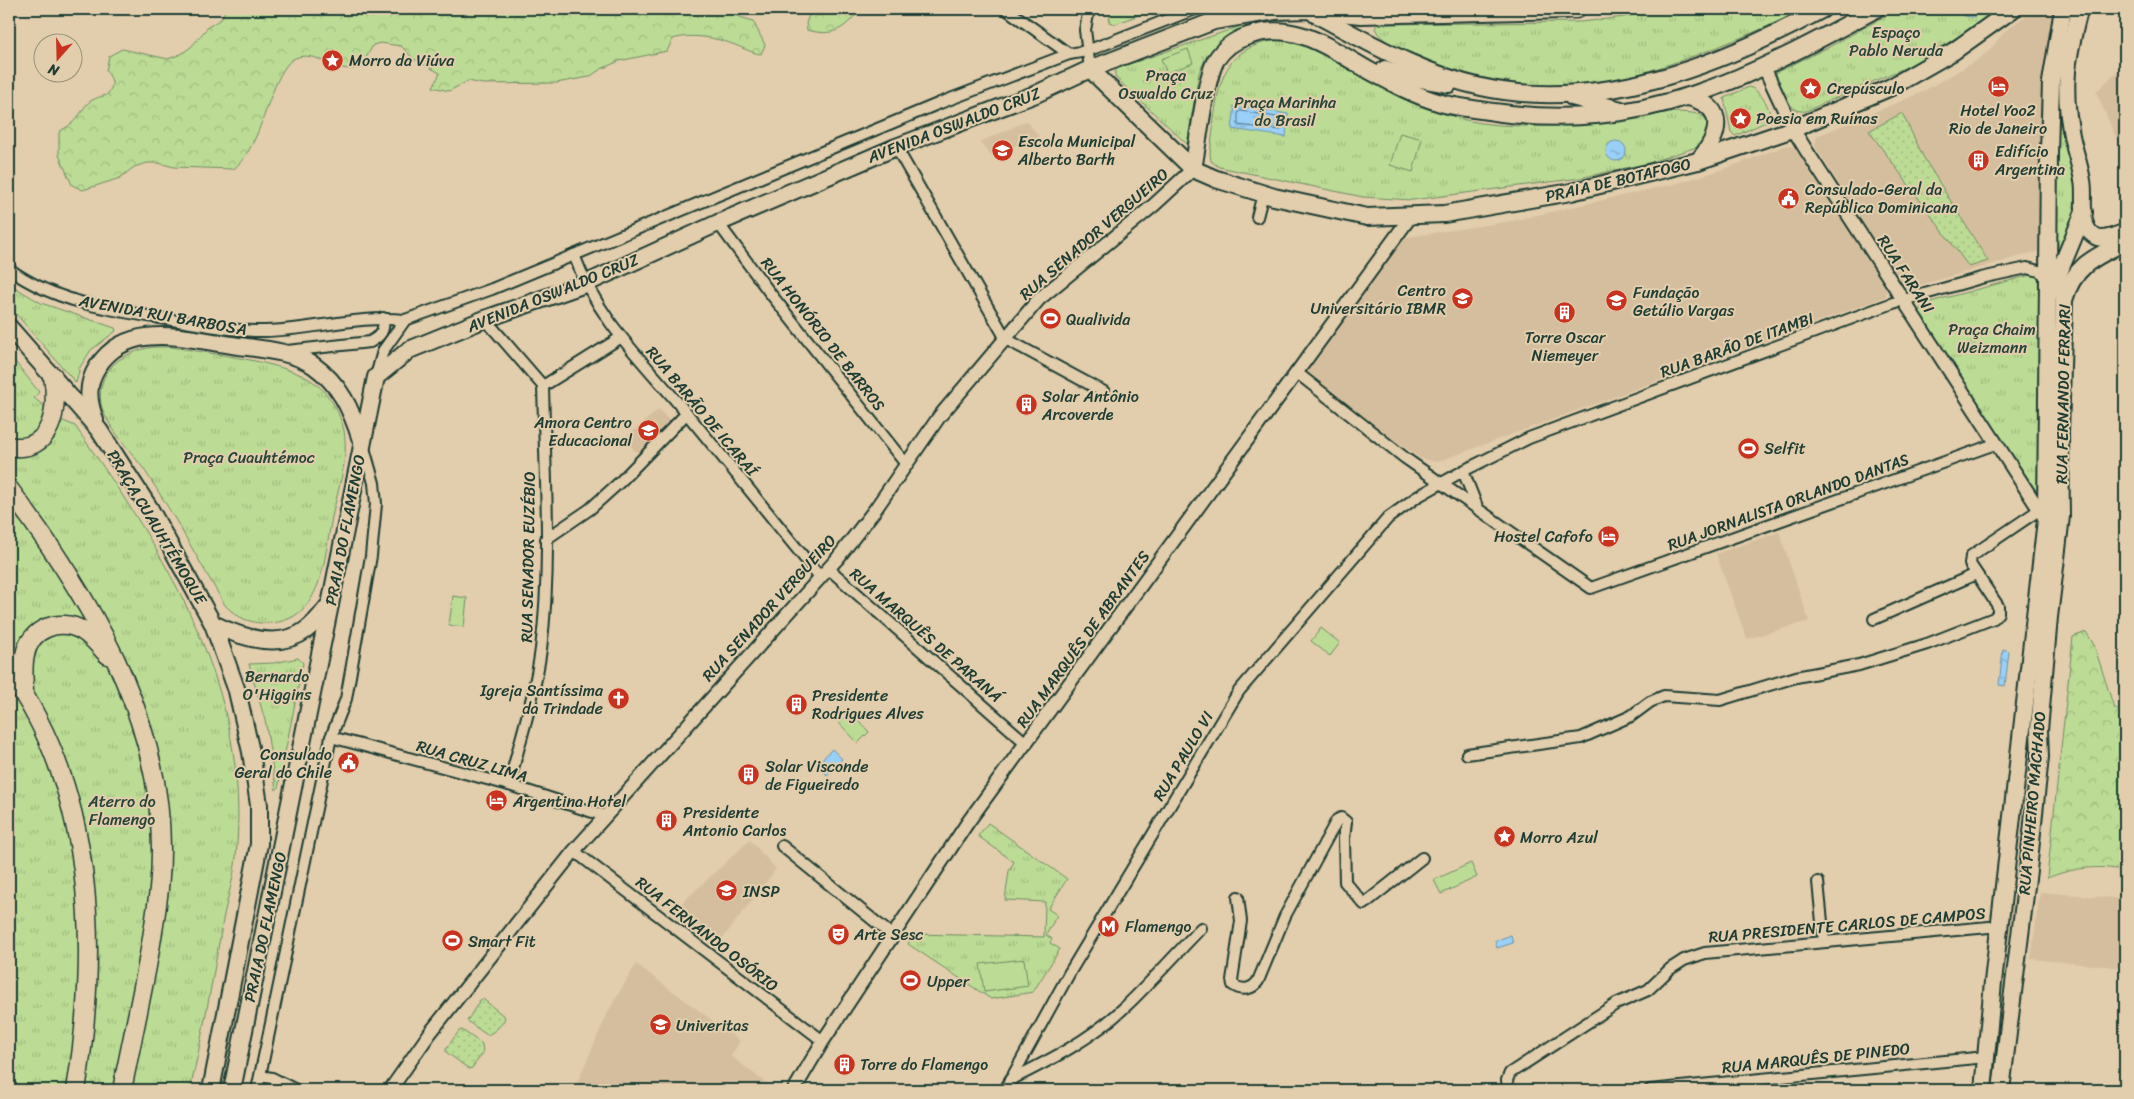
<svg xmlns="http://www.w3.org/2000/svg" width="2134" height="1099" viewBox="0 0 2134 1099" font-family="Sriracha,sans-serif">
<defs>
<pattern id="grass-tufts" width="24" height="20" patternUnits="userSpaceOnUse" patternTransform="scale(1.25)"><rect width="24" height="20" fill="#bcdb94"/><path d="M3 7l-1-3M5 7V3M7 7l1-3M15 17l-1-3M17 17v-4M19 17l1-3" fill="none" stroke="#a1bd80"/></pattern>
<pattern id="forest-crowns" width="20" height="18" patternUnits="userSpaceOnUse" patternTransform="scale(1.25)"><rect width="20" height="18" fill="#bcdb94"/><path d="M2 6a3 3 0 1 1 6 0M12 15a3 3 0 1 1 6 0" fill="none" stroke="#a1bd80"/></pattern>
<pattern id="garden-dots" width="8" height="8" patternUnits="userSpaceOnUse" patternTransform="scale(1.25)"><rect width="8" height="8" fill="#bcdb94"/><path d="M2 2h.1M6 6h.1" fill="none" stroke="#a1bd80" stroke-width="1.8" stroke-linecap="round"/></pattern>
<pattern id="water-ripples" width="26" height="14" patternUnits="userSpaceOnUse" patternTransform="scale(1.25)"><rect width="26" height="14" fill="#9acff8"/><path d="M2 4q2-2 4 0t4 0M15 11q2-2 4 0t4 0" fill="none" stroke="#7da9ca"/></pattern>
</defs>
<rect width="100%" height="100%" fill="#e2cdac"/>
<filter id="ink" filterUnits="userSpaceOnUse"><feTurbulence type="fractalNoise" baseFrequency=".02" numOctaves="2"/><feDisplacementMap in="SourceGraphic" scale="10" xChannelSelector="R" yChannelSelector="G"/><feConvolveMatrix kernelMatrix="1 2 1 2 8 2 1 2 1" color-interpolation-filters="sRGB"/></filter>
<g filter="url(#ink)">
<g fill="#d5be9d">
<path d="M2034 9H2054L2046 70 2042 250 1910 288 1903 287 1815 146 1817 136 1918 94 1976 61 1989 51 2005 31Z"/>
<path d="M2125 64V158L2096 92Z"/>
<path d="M1027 121 1039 137 991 155 980 142Z"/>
<path d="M1787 145 1794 147 1873 268 1887 291 1885 297 1437 462 1420 458 1311 381 1307 375V367L1398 245 1407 237 1512 221 1682 182 1727 168Z"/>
<path d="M659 409 672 424 637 453 624 439Z"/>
<path d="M1779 532 1809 621 1747 639 1716 554Z"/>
<path d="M750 840 776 869 715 948 671 913Z"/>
<path d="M2040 892 2125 899V968L2031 959Z"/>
<path d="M636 964 740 1041 731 1056 775 1090H574L609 1010Z"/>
</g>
<g fill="url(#grass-tufts)" stroke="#6e8c64">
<path d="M1111 9H1155L1115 24 1109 22Z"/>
<path d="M1662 9H1806C1758 31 1709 52 1658 68 1644 72 1629 79 1615 81 1555 92 1481 84 1425 59 1411 53 1381 44 1375 28L1378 24 1581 22 1624 17Z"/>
<path d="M1898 9H2004L1911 65 1806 111C1789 114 1782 90 1775 77L1777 72 1831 46Z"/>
<path d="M1244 25 1245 28C1221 36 1208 49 1199 73L1187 144 1115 77V72L1118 68Z"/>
<path d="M1279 40 1298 42 1312 47C1362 76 1412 107 1470 121 1503 128 1542 126 1576 125 1603 124 1684 103 1704 117 1708 120 1709 124 1710 130L1700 146 1648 163 1580 178 1412 200 1363 197 1219 167 1211 161 1210 153C1218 100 1212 47 1279 40Z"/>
<path d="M1749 87C1760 90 1772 109 1770 120L1735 136 1731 132 1724 98Z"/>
<path d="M2059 109 2076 183 2077 209 2055 277Z"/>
<path d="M2034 274 2041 278 2037 497 1919 312 1923 304Z"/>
<path d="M9 284 41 303 115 328 116 331 91 350 80 367 76 383 9 306Z"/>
<path d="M153 347H172C210 354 286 361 315 383 330 395 340 412 344 431 349 459 338 489 332 517 324 558 323 621 269 623 251 624 237 618 225 605 198 560 174 514 145 471 133 453 105 425 101 404 96 369 123 352 153 347Z"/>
<path d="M9 354 39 392 34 398 61 420 75 426C167 557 252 688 236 857 234 878 227 899 223 920 213 977 203 1034 190 1090H9Z"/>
<path d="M298 658 303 663 278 788 276 790 266 724 249 664 274 663Z"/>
<path d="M988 823 1067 879 1048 909 1057 915 1046 935 1052 939 1050 943 1060 949 1033 992 991 999 908 944 914 934 1044 937 1045 902 1005 900 1009 871 1014 862 978 836Z"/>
</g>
<g fill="url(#forest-crowns)" stroke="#6e8c64">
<path d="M226 9H726L737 16 753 21 765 45 761 54C751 53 744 48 735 45 718 38 691 33 673 39L667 51 619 61 601 69 589 77 556 83 483 84 468 81 449 91 433 87 440 73 414 59 401 46 380 43 373 45 361 67C336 76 318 49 295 58 278 65 265 117 257 134 252 146 244 160 234 169L174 167 159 163H147L134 167 120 178 83 190 72 185 59 155V132C63 129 69 126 72 123 88 108 81 101 107 95 114 85 114 81 106 71L109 56 122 49 168 59 181 54 191 47 208 27 221 19Z"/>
<path d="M823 9H860C844 30 833 37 807 30L806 23 810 13H817Z"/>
<path d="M2086 632 2094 645 2114 708 2125 712V871C2099 864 2072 868 2047 878L2073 637Z"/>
</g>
<g fill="url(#garden-dots)" stroke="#6e8c64">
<path d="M1902 113 1924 158 1988 261 1969 267 1869 131Z"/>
<path d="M483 999 505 1017C504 1024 493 1033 487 1035L467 1021 480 1000Z"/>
<path d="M462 1030 482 1044 483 1053 472 1068 469 1069 446 1052V1049L459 1031Z"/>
</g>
<g fill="#bcdb94" stroke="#6e8c64">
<path d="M1188 49 1193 63 1167 73 1161 59Z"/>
<path d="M1400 133 1422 139 1413 172 1390 165Z"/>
<path d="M453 596 467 598 464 627 449 625Z"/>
<path d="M1321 628 1340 643 1330 656 1311 641Z"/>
<path d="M851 712 869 732 858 743 839 723Z"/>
<path d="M1471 863 1477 877 1441 894 1434 880Z"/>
<path d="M1024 959 1028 986 984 992 980 964Z"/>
</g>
<g fill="url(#water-ripples)" stroke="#6995aa">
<path d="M1956 9H1985L1973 17 1964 16Z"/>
<path d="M1235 105 1288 114 1286 137 1232 129Z"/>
<circle cx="1616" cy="151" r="10"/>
<path d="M2003 649 2009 651 2005 686 1999 685Z"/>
<path d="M832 749 842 759 827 775 817 765Z"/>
<path d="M1511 935 1513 943 1497 948 1495 941Z"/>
</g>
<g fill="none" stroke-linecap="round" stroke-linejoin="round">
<path stroke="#507782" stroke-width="1" d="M1241 111 1282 118 1281 130 1238 125V113Z"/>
<defs>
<g id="minor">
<path d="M1006 9 1069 54"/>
<path d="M1089 9 1085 30 1090 69"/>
<path d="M896 147 1006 339 1104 392"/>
<path d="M1257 217 1263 194"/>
<path d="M718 223 770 293 905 463"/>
<path d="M574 255C600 324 643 360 688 415 732 468 776 523 820 577"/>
<path d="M9 269C59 305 119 311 178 321 206 325 237 332 265 331 313 330 358 315 405 320"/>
<path d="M485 319 543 386"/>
<path d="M287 351 370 342C381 336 385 330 383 318"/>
<path d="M1296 372 1405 458 1591 588 1995 444"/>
<path d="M376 376 383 351 405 320 492 289 940 103 1069 54 1087 51 1195 9"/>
<path d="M543 386 620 338"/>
<path d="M1463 471 1478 509"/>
<path d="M546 539 590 509 621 481 687 413"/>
<path d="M828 568 1027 744"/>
<path d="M1874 619 1976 574"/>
<path d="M331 737 509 785 605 816"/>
<path d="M1467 754 1581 738 1631 716 1650 702 1664 696 1720 700 1796 677 1859 665 1927 644 1994 618 1998 613V606L1970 564 1971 556 2039 510"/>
<path d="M509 785C520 740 535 695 541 649 552 562 545 473 543 386"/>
<path d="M782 846 893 936"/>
<path d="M574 851 823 1041"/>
<path d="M1818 882 1824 942"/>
<path d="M1238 897 1241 921 1232 980 1233 985C1242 991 1252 990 1258 981L1285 916 1337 820 1341 818 1346 822 1344 839 1345 882 1364 904 1422 858"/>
<path d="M260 1076 272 1078 296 1090"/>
<path d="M1010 1080C1051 1060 1093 1038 1126 1006 1152 981 1176 954 1201 928"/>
<path d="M257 1090 331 737 346 699 371 556 376 504 374 483 364 448"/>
<path d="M1005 1090 1070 972 1239 691 1388 518 1417 497 1463 471 1529 438 1893 303 1981 278 2027 268 2039 271 2048 277"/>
<path d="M1508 1090 1507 1080 1510 1073 1616 1004 1648 990 1670 969 1684 960 1705 953 2000 926"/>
<path d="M1650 1090 1986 1057"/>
</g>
<g id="tertiary">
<path d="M1764 67 1793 129 1806 150 2046 520"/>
<path d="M390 1090 430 1033 574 851 837 559 874 511 939 417 1039 299 1154 205 1193 169"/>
<path d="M794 1090 823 1041 968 822 1411 216"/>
</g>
<path id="secondary" d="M2080 9C2068 55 2062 84 2071 133 2074 150 2081 167 2083 184 2085 199 2079 225 2093 235 2102 243 2115 235 2125 232"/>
<g id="primary">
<path d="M1315 14C1368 42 1422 74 1481 87 1599 113 1721 65 1823 9"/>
<path d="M1090 69 1193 169 1216 179 1274 197 1367 217 1444 214 1571 192 1698 161 1793 129 1891 87 1954 51 2013 9"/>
<path d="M1385 69 1404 76 1449 84"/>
<path d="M1572 97 1621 110"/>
<path d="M1688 97C1729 107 1719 137 1698 161"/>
<path d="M1193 169C1198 144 1205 79 1216 60 1223 49 1235 40 1248 36 1295 19 1332 50 1370 71 1392 83 1416 96 1441 103 1458 108 1477 109 1494 112 1644 134 1748 78 1876 9"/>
<path d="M2051 292 2084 212"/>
<path d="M9 327 99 430 150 509 213 624 237 691 251 752 259 805V844L211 1090"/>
<path d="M95 420C88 401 86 384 98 366 128 320 187 339 232 345 258 349 290 350 313 365 340 384 351 409 361 440"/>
<path d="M213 624C240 637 279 650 306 630 316 623 323 613 330 604"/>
<path d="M232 1090 376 377 409 350 485 319 585 284 718 223 896 147 1036 94 1090 69 1214 21 1275 11 1309 10 1361 15 1565 10"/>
<path d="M1983 1090 1993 982 2046 520 2049 153 2051 82 2063 9"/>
<path d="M2001 1090 2028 870 2040 757 2039 730 2049 617 2061 516 2060 433 2064 300C2074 265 2095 257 2125 242"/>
</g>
<g id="trunk">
<path d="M1555 9H1576"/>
<path d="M9 446C52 455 59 408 53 376"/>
<path d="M9 489C96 605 175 737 159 889 151 957 135 1024 122 1090"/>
<path d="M9 672C95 792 99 949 76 1090"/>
<path d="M24 694C24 681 22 667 25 655 30 628 60 617 83 631 93 637 100 647 108 655"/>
</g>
</defs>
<use href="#minor" stroke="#1f3d34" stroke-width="14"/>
<use href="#tertiary" stroke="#1f3d34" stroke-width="16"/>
<use href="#secondary" stroke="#1f3d34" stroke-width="19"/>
<use href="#primary" stroke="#1f3d34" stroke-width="20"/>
<use href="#trunk" stroke="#1f3d34" stroke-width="21"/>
<use href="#minor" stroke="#e2cdac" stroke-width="10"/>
<use href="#tertiary" stroke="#e2cdac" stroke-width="12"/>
<use href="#secondary" stroke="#e2cdac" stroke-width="15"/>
<use href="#primary" stroke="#e2cdac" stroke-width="16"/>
<use href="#trunk" stroke="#e2cdac" stroke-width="18"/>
</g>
</g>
<defs>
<symbol id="sight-disc" viewBox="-11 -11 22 22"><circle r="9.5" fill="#c8321e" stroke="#e2cdac"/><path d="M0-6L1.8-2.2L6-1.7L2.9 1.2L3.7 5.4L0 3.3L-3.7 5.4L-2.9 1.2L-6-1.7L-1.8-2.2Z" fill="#fff"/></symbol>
<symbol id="hotel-disc" viewBox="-11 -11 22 22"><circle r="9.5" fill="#c8321e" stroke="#e2cdac"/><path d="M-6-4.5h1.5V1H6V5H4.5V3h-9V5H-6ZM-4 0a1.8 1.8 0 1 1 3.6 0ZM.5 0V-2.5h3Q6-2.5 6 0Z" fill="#fff"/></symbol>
<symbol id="school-disc" viewBox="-11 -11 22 22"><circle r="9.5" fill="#c8321e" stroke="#e2cdac"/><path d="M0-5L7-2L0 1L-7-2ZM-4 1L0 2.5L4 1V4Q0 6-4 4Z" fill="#fff"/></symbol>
<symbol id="building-disc" viewBox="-11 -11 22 22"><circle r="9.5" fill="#c8321e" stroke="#e2cdac"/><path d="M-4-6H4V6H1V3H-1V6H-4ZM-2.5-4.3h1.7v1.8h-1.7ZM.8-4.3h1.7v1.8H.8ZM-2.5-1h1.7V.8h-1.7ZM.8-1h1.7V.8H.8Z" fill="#fff"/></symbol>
<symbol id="civic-disc" viewBox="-11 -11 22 22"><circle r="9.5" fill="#c8321e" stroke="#e2cdac"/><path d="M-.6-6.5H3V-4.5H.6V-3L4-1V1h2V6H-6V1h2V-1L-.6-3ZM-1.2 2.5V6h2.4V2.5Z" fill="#fff"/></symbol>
<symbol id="university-disc" viewBox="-11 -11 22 22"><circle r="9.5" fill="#c8321e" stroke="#e2cdac"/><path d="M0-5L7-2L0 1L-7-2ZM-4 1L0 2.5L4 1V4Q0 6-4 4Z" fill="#fff"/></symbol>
<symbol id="stadium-disc" viewBox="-11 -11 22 22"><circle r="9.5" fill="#c8321e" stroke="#e2cdac"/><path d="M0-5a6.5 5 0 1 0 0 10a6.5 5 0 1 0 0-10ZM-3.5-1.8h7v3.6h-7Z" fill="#fff"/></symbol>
<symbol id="church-disc" viewBox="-11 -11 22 22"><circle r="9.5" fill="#c8321e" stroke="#e2cdac"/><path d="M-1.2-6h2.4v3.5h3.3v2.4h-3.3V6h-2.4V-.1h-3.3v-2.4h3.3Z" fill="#fff"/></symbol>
<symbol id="metro-disc" viewBox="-11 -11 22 22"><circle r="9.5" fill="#c8321e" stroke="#e2cdac"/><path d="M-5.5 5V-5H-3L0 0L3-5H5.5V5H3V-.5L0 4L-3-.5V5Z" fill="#fff"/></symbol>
<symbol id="theatre-disc" viewBox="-11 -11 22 22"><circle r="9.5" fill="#c8321e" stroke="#e2cdac"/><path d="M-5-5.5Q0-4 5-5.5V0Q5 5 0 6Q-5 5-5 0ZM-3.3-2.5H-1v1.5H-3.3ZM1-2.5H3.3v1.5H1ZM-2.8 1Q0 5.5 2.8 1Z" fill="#fff"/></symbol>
</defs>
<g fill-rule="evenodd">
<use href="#sight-disc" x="320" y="48" width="25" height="25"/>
<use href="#hotel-disc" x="1986" y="74" width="25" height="25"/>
<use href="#sight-disc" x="1798" y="76" width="25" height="25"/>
<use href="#sight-disc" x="1728" y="106" width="25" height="25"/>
<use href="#school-disc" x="990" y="138" width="25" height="25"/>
<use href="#building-disc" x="1966" y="148" width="25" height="25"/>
<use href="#civic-disc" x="1776" y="186" width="25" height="25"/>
<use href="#university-disc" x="1450" y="286" width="25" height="25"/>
<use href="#university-disc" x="1604" y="288" width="25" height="25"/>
<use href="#building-disc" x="1552" y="300" width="25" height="25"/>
<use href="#stadium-disc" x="1038" y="306" width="25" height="25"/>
<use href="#building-disc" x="1014" y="392" width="25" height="25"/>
<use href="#school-disc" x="636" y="418" width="25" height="25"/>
<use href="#stadium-disc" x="1736" y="436" width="25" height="25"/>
<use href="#hotel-disc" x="1596" y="524" width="25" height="25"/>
<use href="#church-disc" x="606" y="686" width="25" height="25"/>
<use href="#building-disc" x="784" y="692" width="25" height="25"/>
<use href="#civic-disc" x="336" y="750" width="25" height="25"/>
<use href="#building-disc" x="736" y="762" width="25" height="25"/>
<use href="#hotel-disc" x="484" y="788" width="25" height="25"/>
<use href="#building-disc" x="654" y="808" width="25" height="25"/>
<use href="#sight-disc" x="1492" y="824" width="25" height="25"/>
<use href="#school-disc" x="714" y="878" width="25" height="25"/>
<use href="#metro-disc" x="1096" y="914" width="25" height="25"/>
<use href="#theatre-disc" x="826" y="922" width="25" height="25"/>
<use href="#stadium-disc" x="440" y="928" width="25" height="25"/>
<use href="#stadium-disc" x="898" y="968" width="25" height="25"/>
<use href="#university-disc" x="648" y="1012" width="25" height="25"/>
<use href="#building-disc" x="832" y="1052" width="25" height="25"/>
</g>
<g text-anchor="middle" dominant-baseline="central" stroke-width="4" stroke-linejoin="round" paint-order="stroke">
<g font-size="16" fill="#274539" stroke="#e2cdac">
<text x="1896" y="32">Espaço<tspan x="1896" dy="18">Pablo Neruda</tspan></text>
<text x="1166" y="75">Praça<tspan x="1166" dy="18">Oswaldo Cruz</tspan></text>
<text x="1285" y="102">Praça Marinha<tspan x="1285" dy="18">do Brasil</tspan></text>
<text x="1992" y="329">Praça Chaim<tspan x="1992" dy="18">Weizmann</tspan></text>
<text x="249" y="457">Praça Cuauhtémoc</text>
<text x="277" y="676">Bernardo<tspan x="277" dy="18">O'Higgins</tspan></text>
<text x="122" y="801">Aterro do<tspan x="122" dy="18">Flamengo</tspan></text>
</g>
<g font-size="16" fill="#1f3d34" stroke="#e2cdac" text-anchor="start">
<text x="349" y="60">Morro da Viúva</text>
<text x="1827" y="88">Crepúsculo</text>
<text x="1998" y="110" text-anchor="middle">Hotel Yoo2<tspan x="1998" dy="18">Rio de Janeiro</tspan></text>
<text x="1756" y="118">Poesia em Ruínas</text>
<text x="1018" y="141">Escola Municipal<tspan x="1018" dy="18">Alberto Barth</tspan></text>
<text x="1995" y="151">Edifício<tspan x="1995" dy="18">Argentina</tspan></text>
<text x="1805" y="189">Consulado-Geral da<tspan x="1805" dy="18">República Dominicana</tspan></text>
<text x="1446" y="290" text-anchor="end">Centro<tspan x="1446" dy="18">Universitário IBMR</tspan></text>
<text x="1633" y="292">Fundação<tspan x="1633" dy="18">Getúlio Vargas</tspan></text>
<text x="1066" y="319">Qualivida</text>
<text x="1565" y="337" text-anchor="middle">Torre Oscar<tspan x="1565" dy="18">Niemeyer</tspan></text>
<text x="1042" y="396">Solar Antônio<tspan x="1042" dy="18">Arcoverde</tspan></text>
<text x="632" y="422" text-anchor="end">Amora Centro<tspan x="632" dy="18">Educacional</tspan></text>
<text x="1764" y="448">Selfit</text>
<text x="1593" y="536" text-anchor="end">Hostel Cafofo</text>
<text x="603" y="690" text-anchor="end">Igreja Santíssima<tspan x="603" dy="18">da Trindade</tspan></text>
<text x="812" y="695">Presidente<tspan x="812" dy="18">Rodrigues Alves</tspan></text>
<text x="332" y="754" text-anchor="end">Consulado<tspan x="332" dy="18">Geral do Chile</tspan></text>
<text x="765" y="766">Solar Visconde<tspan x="765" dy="18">de Figueiredo</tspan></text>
<text x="513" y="801">Argentina Hotel</text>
<text x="683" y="812">Presidente<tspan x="683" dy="18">Antonio Carlos</tspan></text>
<text x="1520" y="837">Morro Azul</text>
<text x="743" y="891">INSP</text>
<text x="1125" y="926">Flamengo</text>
<text x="854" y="934">Arte Sesc</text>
<text x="468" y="941">Smart Fit</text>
<text x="927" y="981">Upper</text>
<text x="676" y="1025">Univeritas</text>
<text x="860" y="1064">Torre do Flamengo</text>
</g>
<g font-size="16" fill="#1f3d34" stroke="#e2cdac">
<text transform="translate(954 125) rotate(-21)">AVENIDA OSWALDO CRUZ</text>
<text transform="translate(1618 180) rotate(-13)">PRAIA DE BOTAFOGO</text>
<text transform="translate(1094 234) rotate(-41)">RUA SENADOR VERGUEIRO</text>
<text transform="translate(1906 274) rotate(57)">RUA FARANI</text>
<text transform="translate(553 293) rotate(-22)">AVENIDA OSWALDO CRUZ</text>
<text transform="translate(163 315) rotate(10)">AVENIDA RUI BARBOSA</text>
<text transform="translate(823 334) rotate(52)">RUA HONÓRIO DE BARROS</text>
<text transform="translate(1737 345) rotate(-20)">RUA BARÃO DE ITAMBI</text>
<text transform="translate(2063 394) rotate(-89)">RUA FERNANDO FERRARI</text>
<text transform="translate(702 411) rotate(50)">RUA BARÃO DE ICARAÍ</text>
<text transform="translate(1788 502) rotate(-20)">RUA JORNALISTA ORLANDO DANTAS</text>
<text transform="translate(157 527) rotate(59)">PRAÇA CUAUHTÉMOQUE</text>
<text transform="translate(345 530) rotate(-79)">PRAIA DO FLAMENGO</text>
<text transform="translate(528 557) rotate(-89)">RUA SENADOR EUZÉBIO</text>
<text transform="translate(769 608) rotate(-48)">RUA SENADOR VERGUEIRO</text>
<text transform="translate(926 635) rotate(41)">RUA MARQUÊS DE PARANÁ</text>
<text transform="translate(1083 639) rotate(-54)">RUA MARQUÊS DE ABRANTES</text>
<text transform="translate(1183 756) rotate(-59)">RUA PAULO VI</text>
<text transform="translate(472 761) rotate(16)">RUA CRUZ LIMA</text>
<text transform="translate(2032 803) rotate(-85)">RUA PINHEIRO MACHADO</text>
<text transform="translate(1847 925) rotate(-5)">RUA PRESIDENTE CARLOS DE CAMPOS</text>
<text transform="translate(265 927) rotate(-78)">PRAIA DO FLAMENGO</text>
<text transform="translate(707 934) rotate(38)">RUA FERNANDO OSÓRIO</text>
<text transform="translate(1816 1058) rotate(-6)">RUA MARQUÊS DE PINEDO</text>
</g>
</g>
<rect width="2134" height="1099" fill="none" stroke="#e2cdac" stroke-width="30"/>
<rect x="15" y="15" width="2104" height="1069" fill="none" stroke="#1f3d34" stroke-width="2" filter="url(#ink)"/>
<g transform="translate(58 58) rotate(200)"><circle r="24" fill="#e2cdac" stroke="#94937c"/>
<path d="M0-4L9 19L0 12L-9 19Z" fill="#c8321e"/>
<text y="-8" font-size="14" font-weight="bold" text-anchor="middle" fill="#1f3d34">N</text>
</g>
</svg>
